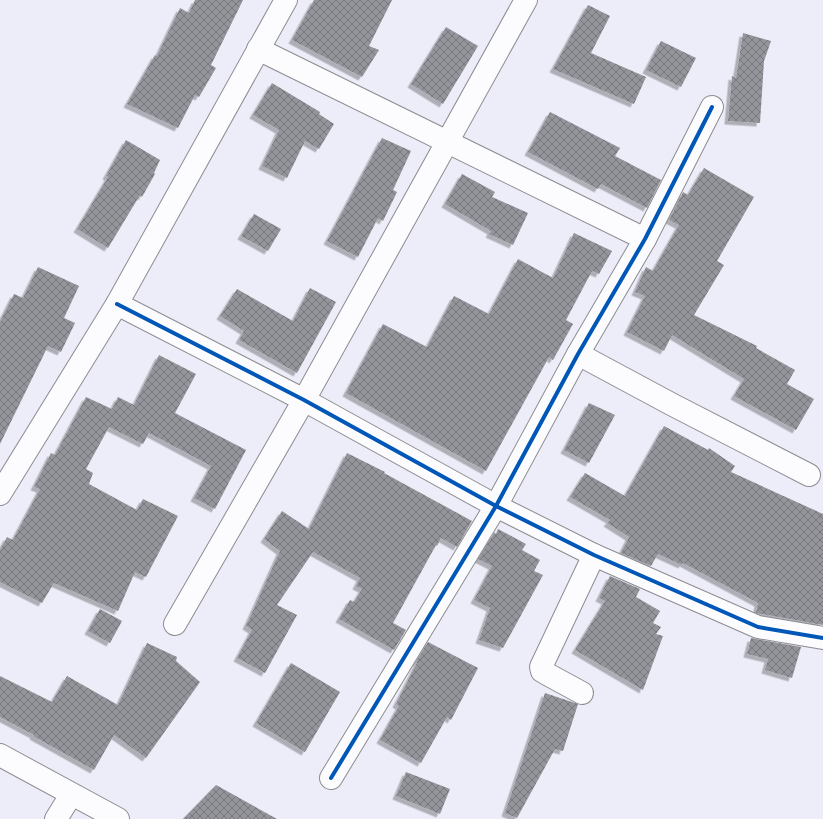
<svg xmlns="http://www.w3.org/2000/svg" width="823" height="819" viewBox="0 0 823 819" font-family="'Zilla Slab',serif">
<defs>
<pattern id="building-cross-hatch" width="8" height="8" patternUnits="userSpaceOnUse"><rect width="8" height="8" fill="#94949b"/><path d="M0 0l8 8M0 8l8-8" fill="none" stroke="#77777d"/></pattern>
<filter id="shadow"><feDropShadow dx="-3.5" dy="3.5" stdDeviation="0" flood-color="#0004"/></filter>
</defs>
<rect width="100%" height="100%" fill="#ededf9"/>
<g fill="url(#building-cross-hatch)" filter="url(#shadow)">
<path d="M195 0H243L211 65 216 68 199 97 195 95 178 128 127 104 155 55 157 56 180 8 189 13Z"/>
<path d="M314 0H392L369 46 379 50 362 77 292 40Z"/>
<path d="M588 5 610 16 591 53 646 77 634 104 553 69Z"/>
<path d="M446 27 478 46 443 104 411 84Z"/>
<path d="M743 33 771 41 764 61 760 123 728 121 732 76 736 78Z"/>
<path d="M661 41 696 58 681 87 646 70Z"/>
<path d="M272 83 320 112 319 114 334 124 319 149 305 141 287 178 262 166 279 130 253 115Z"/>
<path d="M550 112 620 148 615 156 661 180 647 208 601 184 598 189 528 152Z"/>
<path d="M382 138 411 151 393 190 397 192 383 221 378 218 358 257 327 241Z"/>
<path d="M126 140 160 160 154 173 155 174 142 197 140 195 108 248 77 229 108 177 106 176Z"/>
<path d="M704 168 754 197 717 261 724 265 694 315 757 346 756 348 795 370 787 384 814 399 796 430 734 396 744 379 672 335 664 351 627 332 645 296 635 292 646 267 653 271 679 225 669 220 683 192 688 195Z"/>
<path d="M462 174 495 192 492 197 528 213 513 245 489 234 491 231 445 204Z"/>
<path d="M254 214 281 229 268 251 241 236Z"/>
<path d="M574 233 612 251 599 274 592 271 566 320 573 324 553 360 549 357 486 471 346 393 383 324 427 347 454 296 489 314 518 259 553 278Z"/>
<path d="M38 267 79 286 64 318 75 323 61 352 48 346 0 444V322L14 294 23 298Z"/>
<path d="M310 288 336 302 297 373 239 340 244 331 220 316 237 289 293 321Z"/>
<path d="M159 355 196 374 175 413 246 450 215 509 194 498 211 466 149 433 143 444 109 427 86 469 93 473 89 484 137 510 143 499 178 516 146 577 135 572 118 611 54 583 42 603 0 582V550L7 537 13 540 40 489 34 487 51 453 55 455 86 397 112 409 118 397 134 405Z"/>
<path d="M589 403 615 415 589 463 564 450Z"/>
<path d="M664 426 708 450 709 448 735 466 731 472 823 514V625L756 613 758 603 683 563 682 565 658 554 651 566 621 553 629 537 607 523 610 520 570 497 585 473 625 496Z"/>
<path d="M347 453 385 472 384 473 472 521 457 547 441 538 437 546 436 545 393 623 406 630 394 650 339 619 350 600 354 602 362 589 356 586 360 578 313 552 277 605 297 615 265 673 237 658 252 630 246 626 280 551 264 539 282 511 309 529Z"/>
<path d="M498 529 526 544 522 550 540 560 534 571 543 575 503 648 479 640 490 608 474 600 492 566 478 559 494 533 496 534Z"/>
<path d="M610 576 640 589 636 597 660 611 653 623 661 627 656 634 663 636 643 690 575 650 605 601 599 598Z"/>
<path d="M100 609 122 621 110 643 88 631Z"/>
<path d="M751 638 801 647 792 678 765 670 768 659 747 654Z"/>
<path d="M428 642 478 668 451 720 447 717 421 763 380 740 399 706 396 704 417 663 416 662Z"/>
<path d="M147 643 177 657 176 661 200 682 146 758 114 735 94 770 33 736 34 735 0 717V676L52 702 67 676 118 705Z"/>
<path d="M291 663 340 692 305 752 256 723Z"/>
<path d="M545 693 578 704 563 751 555 749 517 818 505 813Z"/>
<path d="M406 772 450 789 440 814 396 796Z"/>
<path d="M216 785 277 819H183Z"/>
</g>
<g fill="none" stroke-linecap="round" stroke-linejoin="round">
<defs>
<g id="minor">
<path d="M258 49 645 239"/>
<path d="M117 304 304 400 496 506 594 555 758 627 823 638"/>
<path d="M578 354 673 405 809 475"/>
<path d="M0 494 117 304 286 0"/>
<path d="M175 624 304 400 526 0"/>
<path d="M582 693 547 674 542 671 541 667 594 555"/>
<path d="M0 755 118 819"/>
<path d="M331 778 496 506 578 354 645 239 712 107"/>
<path d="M56 819 71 795"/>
</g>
</defs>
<use href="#minor" stroke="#8c8c92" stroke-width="24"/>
<use href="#minor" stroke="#fcfcfe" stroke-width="22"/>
<defs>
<g id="cycleway">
<path d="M117 304 304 400 496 506 594 555 758 627 823 638"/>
<path d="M331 778 496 506 578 354 645 239 712 107"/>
</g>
</defs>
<use href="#cycleway" stroke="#fff" stroke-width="6"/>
<use href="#cycleway" stroke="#0057b8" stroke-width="4"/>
</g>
</svg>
